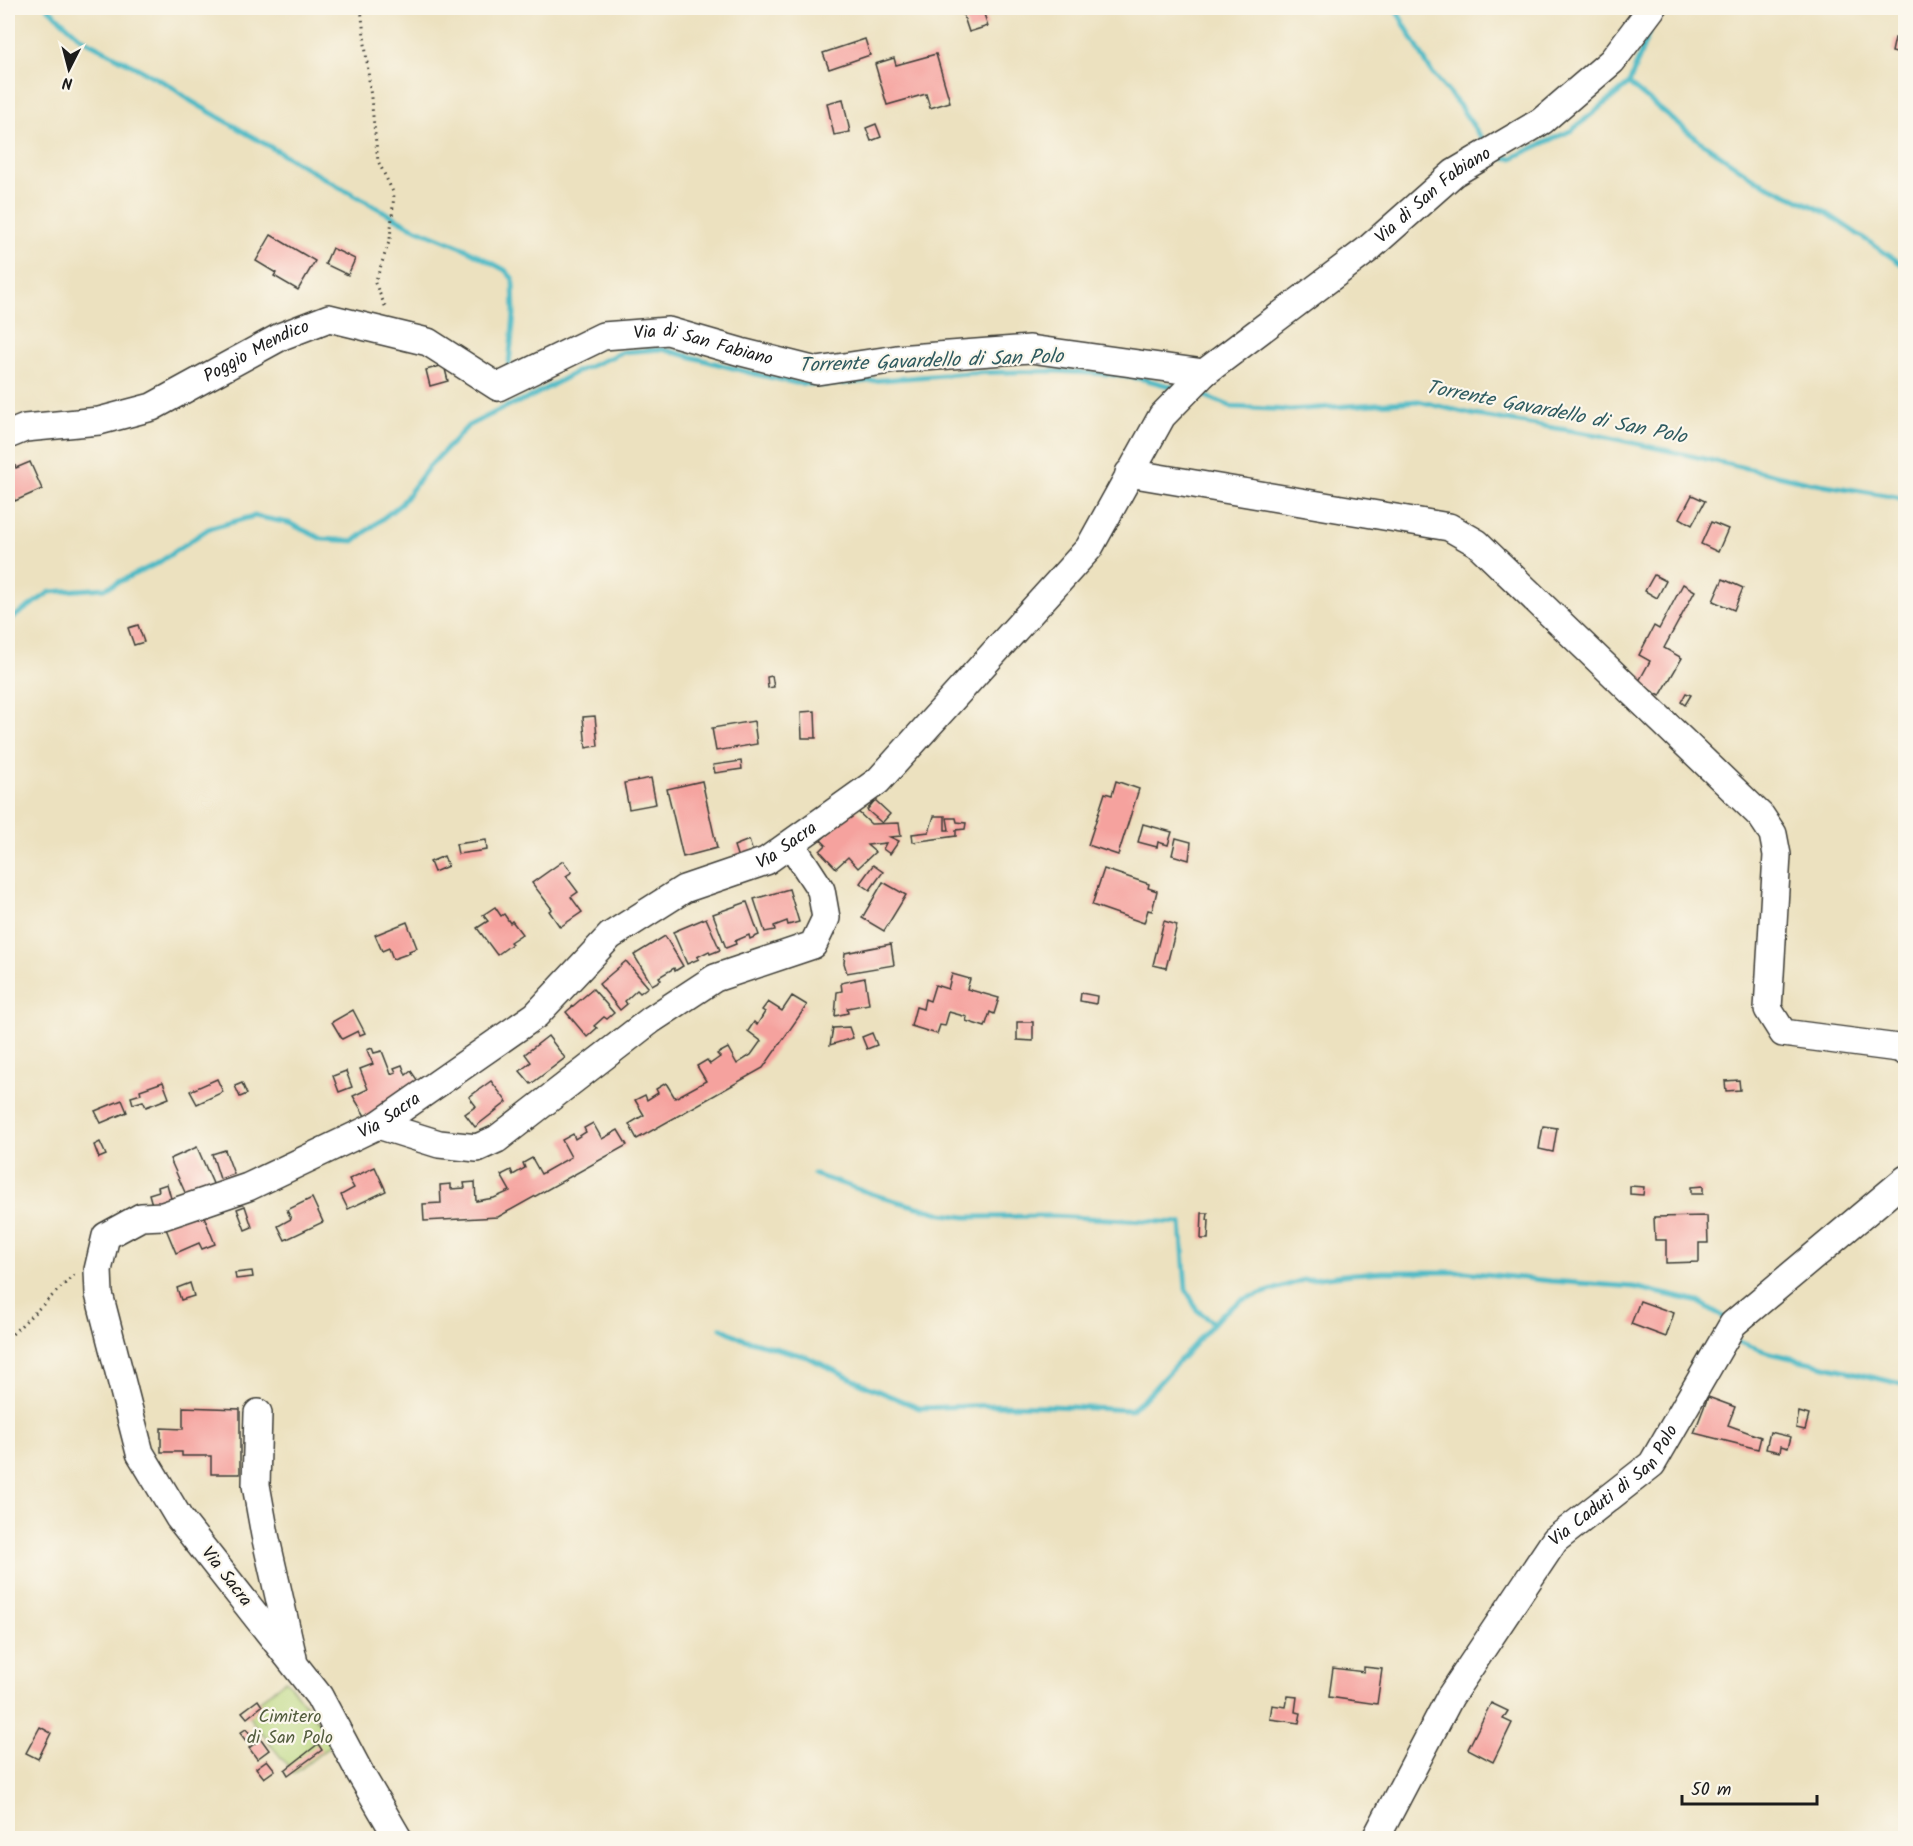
<svg xmlns="http://www.w3.org/2000/svg" width="1913" height="1846" viewBox="0 0 1913 1846" font-family="Kalam,sans-serif">
<rect width="100%" height="100%" fill="#fbf7ec"/>
<filter id="ink" filterUnits="userSpaceOnUse"><feTurbulence type="fractalNoise" baseFrequency=".0167" numOctaves="2"/><feDisplacementMap in="SourceGraphic" scale="12" xChannelSelector="R" yChannelSelector="G"/><feConvolveMatrix kernelMatrix="1 2 1 2 8 2 1 2 1" color-interpolation-filters="sRGB"/></filter>
<filter id="wash" filterUnits="userSpaceOnUse"><feTurbulence type="fractalNoise" baseFrequency=".008" numOctaves="4" result="noise"/><feDisplacementMap in="SourceGraphic" scale="24" xChannelSelector="R" yChannelSelector="G"/><feGaussianBlur stdDeviation="1.35" result="paint"/><feColorMatrix in="noise" values="0 0 0 0 0 0 0 0 0 0 0 0 0 0 0 0 0 1.4 0 .05"/><feComposite in="paint" operator="in"/></filter>
<g filter="url(#wash)">
<rect width="100%" height="100%" fill="#ece1bf"/>
<path fill="#bad77e" stroke="#6b7a4d" stroke-width="1.5" d="M286 1680 335 1742 294 1774 245 1712Z"/>
<g fill="none" stroke-linecap="round" stroke-linejoin="round">
<g stroke="#4cb9c5" stroke-width="5">
<path d="M48 8 81 38 169 85 191 101 329 181 410 226 464 248 505 270 513 279 514 315 508 373"/>
<path d="M1395 8 1432 73 1459 105 1483 140 1484 146"/>
<path d="M1629 84 1697 139 1756 180 1825 212 1906 267"/>
<path d="M1501 158H1512L1572 130 1629 84 1649 32"/>
<path d="M1198 393 1232 407 1289 410 1418 401 1475 415 1598 435 1808 482 1897 497 1906 501"/>
<path d="M8 621 50 592 106 588 158 563 208 529 254 516 289 523 322 539 354 541 401 504 428 468 468 426 508 406 529 398 576 372 623 352 662 349 755 374 796 383 822 385 967 373 1053 371 1107 374 1143 379 1177 388"/>
<path d="M813 1174 885 1198 943 1214 966 1217 1053 1216 1181 1223 1186 1289 1197 1310 1214 1323"/>
<path d="M721 1328 743 1339 807 1357 869 1387 919 1408 995 1405 1053 1406 1130 1410 1147 1396 1222 1314 1242 1300 1303 1280 1352 1274 1383 1272H1466L1551 1281 1634 1287 1699 1302 1727 1319"/>
<path d="M1733 1340 1770 1353 1906 1385"/>
</g>
</g>
<g id="blocks">
<g fill="#f5a29e">
<path d="M961 8H982L988 26 969 32Z"/>
<path d="M1895 38 1905 41V55L1892 52Z"/>
<path d="M865 39 870 55 829 69 823 53Z"/>
<path d="M936 54 950 102 930 108 926 94 887 105 875 64 894 58 896 65Z"/>
<path d="M843 99 850 132 834 135 827 103Z"/>
<path d="M876 124 881 137 871 141 866 128Z"/>
<path d="M271 235 315 261 298 290 274 276 276 273 256 261Z"/>
<path d="M332 248 355 259 348 275 325 264Z"/>
<path d="M444 365 448 381 430 386 426 370Z"/>
<path d="M12 458 16 468 30 462 42 489 15 501 8 485V460Z"/>
<path d="M1692 495 1705 501 1692 525 1680 518Z"/>
<path d="M1711 522 1728 529 1718 552 1701 544Z"/>
<path d="M1654 575 1666 581 1657 598 1645 591Z"/>
<path d="M1723 579 1743 588 1734 610 1713 601Z"/>
<path d="M1683 584 1695 591 1664 648 1682 658 1660 696 1638 683 1650 661 1639 655 1654 626 1659 629Z"/>
<path d="M138 625 144 642 134 645 128 628Z"/>
<path d="M772 676 774 687 768 688 767 677Z"/>
<path d="M1686 693 1691 695 1685 705 1681 702Z"/>
<path d="M815 711 816 738H802L801 712Z"/>
<path d="M595 716 598 746 586 748 583 717Z"/>
<path d="M754 721 757 744 716 751 712 728Z"/>
<path d="M741 761 742 769 715 773 713 765Z"/>
<path d="M651 778 656 804 629 809 624 783Z"/>
<path d="M702 781 717 848 683 857 667 789Z"/>
<path d="M1116 781 1139 789 1118 855 1088 845 1105 793 1112 795Z"/>
<path d="M875 800 890 814 882 823 867 810Z"/>
<path d="M855 809 871 824 899 823 901 836 890 837 899 841 890 854 883 849 886 843 867 845 875 852 858 868 848 857 836 868 820 851 826 845 821 840Z"/>
<path d="M934 816H945V830H949L947 818H956L957 822 966 823 965 829 956 830V836L913 842 912 834 929 832Z"/>
<path d="M1143 824 1172 832 1168 845 1158 842 1157 847 1138 842Z"/>
<path d="M1176 838 1191 842 1189 860 1172 855Z"/>
<path d="M486 840 487 850 458 854 456 844Z"/>
<path d="M749 840 754 856 739 861 734 846Z"/>
<path d="M444 856 448 866 434 872 430 862Z"/>
<path d="M563 861 572 872 566 876 578 892 571 897 582 912 560 927 549 911 552 909 532 883Z"/>
<path d="M873 865 883 872 870 890 860 883Z"/>
<path d="M1104 869 1149 884 1148 888 1157 891 1152 911 1148 910 1144 923 1092 905Z"/>
<path d="M883 882 906 895 884 931 862 918Z"/>
<path d="M789 889 799 922 788 925 787 921 774 926 775 930 765 932 754 899Z"/>
<path d="M747 902 759 935 750 939 749 935 735 941 736 944 726 948 713 914Z"/>
<path d="M495 907 501 916 504 914 510 923 512 921 522 934 510 942 512 944 497 955 477 928 488 921 483 915Z"/>
<path d="M706 918 720 950 710 954 709 951 697 957 699 959 687 964 673 932Z"/>
<path d="M1164 921 1177 925 1166 968 1153 965Z"/>
<path d="M407 922 417 948 409 951 410 953 393 959 389 948 382 951 375 935Z"/>
<path d="M665 936 683 966 675 971 674 968 659 977 661 980 652 985 634 955Z"/>
<path d="M891 944 894 965 847 973 844 963 845 953Z"/>
<path d="M626 961 648 987 640 993 637 990 625 1001 627 1004 620 1010 599 984Z"/>
<path d="M952 974 970 979 967 989 999 998 994 1014 990 1012 985 1027 966 1021 967 1017 949 1012 945 1026 940 1025 937 1034 911 1026 916 1007 923 1009 925 999 930 1001 935 985 948 989Z"/>
<path d="M865 978 869 1004 847 1008 848 1013 835 1016 837 992 842 991 841 983Z"/>
<path d="M593 989 614 1013 607 1019 604 1017 594 1026 597 1028 587 1037 566 1012Z"/>
<path d="M1081 993 1097 996 1096 1004 1080 1001Z"/>
<path d="M792 996 807 1005 763 1068 637 1139 629 1124 644 1115 635 1100 645 1095 647 1100 658 1093 656 1089 666 1083 675 1098 706 1081 697 1066 707 1060 710 1064 720 1057 717 1054 728 1048 737 1064 751 1055 761 1041 748 1031 754 1022 757 1025 765 1012 762 1010 768 1002 782 1011Z"/>
<path d="M353 1010 365 1033 360 1035 358 1031 342 1039 332 1022Z"/>
<path d="M1017 1022H1033V1041L1017 1040Z"/>
<path d="M849 1027 853 1038 830 1045 833 1028Z"/>
<path d="M872 1033 877 1045 867 1049 862 1037Z"/>
<path d="M548 1036 565 1058 531 1084 520 1071 531 1062 525 1054Z"/>
<path d="M372 1048 374 1053 382 1051 391 1074 396 1072 394 1068 402 1065 406 1075 411 1071 420 1084 368 1121 353 1096 368 1089 360 1069 373 1064 367 1050Z"/>
<path d="M346 1071 352 1087 339 1092 333 1076Z"/>
<path d="M217 1079 223 1092 197 1104 190 1091Z"/>
<path d="M1739 1080 1740 1090 1726 1091 1725 1081Z"/>
<path d="M491 1081 507 1102 475 1127 465 1114 476 1106 469 1097Z"/>
<path d="M163 1082 169 1098 146 1107 143 1101 133 1104 131 1097 141 1094 140 1090Z"/>
<path d="M242 1083 247 1094 240 1097 235 1086Z"/>
<path d="M122 1100 127 1112 101 1123 95 1111Z"/>
<path d="M593 1123 602 1139 618 1130 627 1145 498 1217 424 1221 423 1204 441 1203 440 1185 451 1184V1189L465 1188 464 1183 475 1182 476 1201 494 1198 510 1191 501 1175 511 1170 513 1175 525 1168 523 1163 532 1158 541 1174 571 1157 562 1140 573 1134 575 1139 586 1132 584 1128Z"/>
<path d="M1543 1126 1557 1128 1553 1152 1539 1149Z"/>
<path d="M100 1142 106 1155 99 1158 94 1145Z"/>
<path d="M197 1147 214 1186 188 1199 170 1159Z"/>
<path d="M225 1150 234 1174 220 1179 212 1154Z"/>
<path d="M375 1167 386 1191 348 1209 341 1195 354 1188 349 1179Z"/>
<path d="M167 1184 172 1202 155 1215 149 1194 159 1191 158 1187Z"/>
<path d="M1630 1186 1644 1187 1643 1195 1630 1194Z"/>
<path d="M1703 1186V1194H1691V1187Z"/>
<path d="M312 1198 323 1222 285 1240 278 1226 291 1219 287 1210Z"/>
<path d="M245 1206 252 1227 245 1230 237 1209Z"/>
<path d="M201 1209 215 1244 202 1249 199 1243 176 1253 164 1224Z"/>
<path d="M1202 1213H1208L1207 1220H1209L1208 1239H1201Z"/>
<path d="M1707 1216 1708 1243H1699V1262L1666 1263V1240H1655L1654 1217Z"/>
<path d="M252 1271 253 1277 236 1279 235 1273Z"/>
<path d="M190 1283 194 1296 181 1300 177 1288Z"/>
<path d="M1640 1301 1674 1313 1666 1337 1631 1324Z"/>
<path d="M1708 1397 1735 1407 1728 1425 1761 1437 1758 1449 1694 1433Z"/>
<path d="M183 1407 240 1409V1474H211V1456H182V1452H161V1428L183 1429Z"/>
<path d="M1799 1412 1809 1415 1805 1430 1796 1428Z"/>
<path d="M1770 1432 1791 1437 1788 1448 1781 1446 1780 1452 1766 1449Z"/>
<path d="M1364 1667 1382 1669 1377 1704 1329 1697 1333 1668 1364 1672Z"/>
<path d="M1288 1696 1297 1697 1295 1712 1301 1713 1299 1723 1270 1719 1272 1705 1286 1707Z"/>
<path d="M258 1700 262 1706 247 1718 242 1712Z"/>
<path d="M1491 1703 1508 1711 1503 1719 1512 1723 1493 1762 1468 1749Z"/>
<path d="M40 1727 51 1733 38 1759 26 1753Z"/>
<path d="M246 1729 252 1736 246 1741 240 1733Z"/>
<path d="M261 1739 269 1750 257 1759 249 1748Z"/>
<path d="M318 1744 322 1750 288 1775 285 1770Z"/>
<path d="M267 1760 275 1770 264 1778 256 1768Z"/>
</g>
</g>
</g>
<g filter="url(#ink)">
<use href="#blocks" fill-opacity="0" stroke="#3b3a34" stroke-width="1.5"/>
<g fill="none" stroke-linecap="round" stroke-linejoin="round">
<defs>
<g id="minor">
<path id="s1" d="M8 435 25 428 99 421 152 407 282 336 329 318 428 342 498 387 603 336 668 331 741 352 817 371 897 359 1030 349 1204 373"/>
<path d="M1129 473 1449 527 1477 543 1761 816 1773 834 1777 855 1768 1009 1783 1033 1898 1048 1906 1052"/>
<path d="M378 1125 439 1144 477 1148 497 1139 651 1020 715 978 813 945 826 918 821 890 791 844"/>
<path d="M258 1413 256 1485 265 1535 293 1658"/>
<path id="s2" d="M398 1838 360 1773 319 1696 179 1518 140 1453 99 1294 98 1270 106 1236 141 1217 163 1216 248 1187 378 1125 536 1015 610 936 684 889 766 861 878 781 1089 548 1162 416 1204 373 1367 250 1454 173 1542 121 1612 61 1652 8"/>
<path id="s3" d="M1376 1838 1450 1697 1555 1540 1652 1464 1733 1324 1906 1179"/>
</g>
</defs>
<use href="#minor" stroke="#3b3a34" stroke-width="30"/>
<g stroke="#3b3a34" stroke-width="3" stroke-dasharray="1.5 4.5" stroke-linecap="butt">
<path d="M361 8 378 161 394 194 390 239 375 283 386 308"/>
<path d="M8 1338 76 1273"/>
</g>
<use href="#minor" stroke="#fff" stroke-width="27"/>
</g>
</g>
<g text-anchor="middle" dominant-baseline="central" stroke-width="4.5" stroke-linejoin="round" paint-order="stroke">
<g font-size="18" fill="#1c1c1c" stroke="#fbf7ec">
<text stroke="none"><textPath href="#s2" startOffset="2412">Via di San Fabiano</textPath></text>
<text stroke="none"><textPath href="#s1" startOffset="750">Via di San Fabiano</textPath></text>
<text stroke="none"><textPath href="#s1" startOffset="266">Poggio Mendico</textPath></text>
<text stroke="none"><textPath href="#s2" startOffset="1484">Via Sacra</textPath></text>
<text stroke="none"><textPath href="#s2" startOffset="998">Via Sacra</textPath></text>
<text stroke="none"><textPath href="#s3" startOffset="429">Via Caduti di San Polo</textPath></text>
<text transform="translate(226 1577) rotate(52)">Via Sacra</text>
</g>
<g font-size="18" fill="#535d3e" stroke="#fbf7ec">
<text x="290" y="1717">Cimitero<tspan x="290" dy="21">di San Polo</tspan></text>
</g>
<g font-size="20" font-style="italic" fill="#2f5b60" stroke="#fbf7ec">
<text transform="translate(931 362) rotate(-2)">Torrente Gavardello di San Polo</text>
<text transform="translate(1556 413) rotate(11)">Torrente Gavardello di San Polo</text>
</g>
</g>
<rect width="1913" height="1846" fill="none" stroke="#fbf7ec" stroke-width="30"/>
<g transform="translate(69 69) rotate(186)" stroke="#fbf7ec" stroke-width="4.5" paint-order="stroke">
<path d="M0-4.5L10 22L0 15L-10 22Z" fill="#1c1c1c"/>
<text y="-9" font-size="16" font-weight="bold" text-anchor="middle" fill="#1c1c1c">N</text>
</g>
<path d="M1682 1795v9h135v-9" fill="none" stroke="#1c1c1c" stroke-width="3"/>
<text x="1691" y="1795" font-size="18" fill="#1c1c1c" stroke="#fbf7ec" stroke-width="4.5" paint-order="stroke">50 m</text>
</svg>
